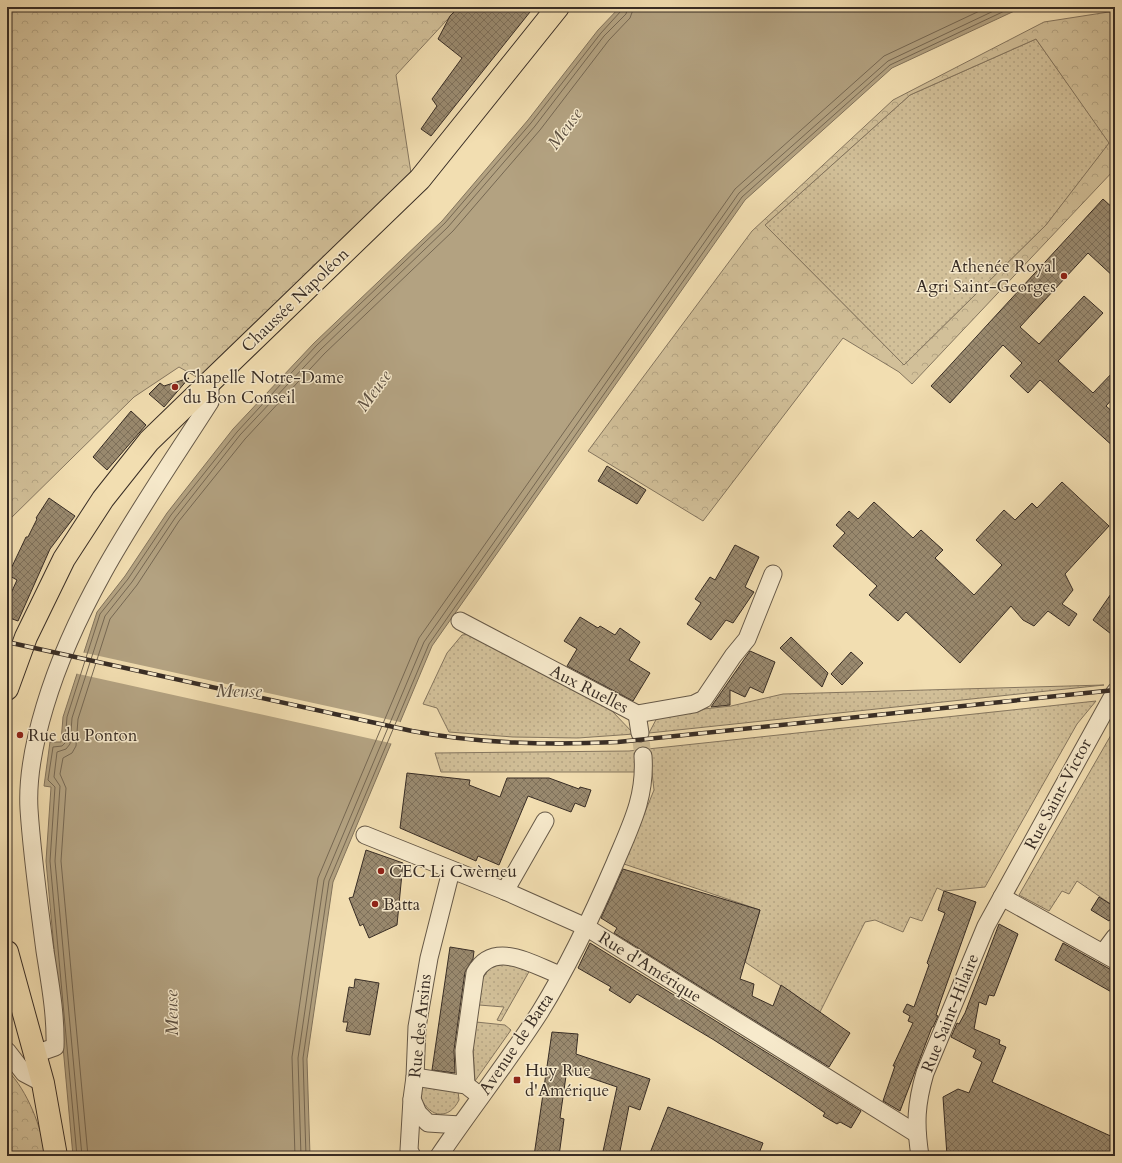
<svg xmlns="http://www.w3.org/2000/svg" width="1122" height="1163" viewBox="0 0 1122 1163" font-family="Cardo,serif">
<defs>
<pattern id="grass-dots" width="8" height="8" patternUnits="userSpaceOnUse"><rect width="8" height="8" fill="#d2c099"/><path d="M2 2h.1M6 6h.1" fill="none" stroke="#b5a584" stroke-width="1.8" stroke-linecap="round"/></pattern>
<pattern id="forest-crowns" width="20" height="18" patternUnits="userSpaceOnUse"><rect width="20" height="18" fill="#d2c099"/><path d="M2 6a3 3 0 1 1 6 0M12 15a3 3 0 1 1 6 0" fill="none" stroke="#b5a584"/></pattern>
<pattern id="building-cross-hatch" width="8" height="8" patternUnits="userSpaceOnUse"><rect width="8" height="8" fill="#99896e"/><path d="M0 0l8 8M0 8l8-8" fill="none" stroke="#7e705a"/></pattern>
</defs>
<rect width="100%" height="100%" fill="#f2deb1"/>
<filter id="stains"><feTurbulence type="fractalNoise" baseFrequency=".005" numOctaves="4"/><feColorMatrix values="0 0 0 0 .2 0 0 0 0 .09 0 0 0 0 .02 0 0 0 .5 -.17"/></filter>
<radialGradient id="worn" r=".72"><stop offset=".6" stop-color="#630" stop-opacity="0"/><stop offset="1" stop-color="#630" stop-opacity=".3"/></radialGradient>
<g fill="url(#grass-dots)" stroke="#85765f">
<path d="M1036 39 1110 143 1046 225 904 365 765 225 910 95Z"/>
<path d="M472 634 612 711 634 734 578 738 513 737 449 732 437 708 423 704 447 653 462 635Z"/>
<path d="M1104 685 649 733 659 714 731 706 783 694Z"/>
<path d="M1096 701 1077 724 985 887 944 891 937 888 922 921 910 917 903 932 875 920 865 922 820 1012 745 962 760 910 624 864 654 790 650 755 637 772H441L435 753 629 751Z"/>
<path d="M1115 728V907L1077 881 1069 894 1062 891 1049 911 1019 895Z"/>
<path d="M499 962 530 970 501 1021 497 1020 504 1007 479 1005C482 982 478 976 499 962Z"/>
<path d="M476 1022 505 1025 511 1030 475 1081 473 1049Z"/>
<path d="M422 1086 458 1091 459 1100C449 1120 431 1118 421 1099Z"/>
</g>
<g fill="url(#forest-crowns)" stroke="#85765f" fill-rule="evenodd">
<path d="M7 7H459L396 75 411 173 202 380 179 367 134 397 7 522Z"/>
<path d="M1115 11V169L912 384 899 372 843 338 703 521 588 451 752 231 893 100 1044 22ZM1036 39 1109 143 1046 225 904 365 765 225 910 95Z"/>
<path d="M7 1070C28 1091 41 1127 46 1156H7Z"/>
</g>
<path fill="#b3a281" stroke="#82735c" d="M620 7H1023L892 68 745 200 432 646 333 882 307 1059 310 1156H73L46 861 51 787 44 786 50 742H61L63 717 97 612 125 576 167 513 233 429 314 343 442 221 528 120 598 30Z"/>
<path fill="#f2deb1" d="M81 652 400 722 402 723 392 744 390 743 74 673Z"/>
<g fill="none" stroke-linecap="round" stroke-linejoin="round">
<g stroke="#766853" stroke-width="1">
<path d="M77 1156 50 861 55 787 48 780 53 747 62 746 65 743 67 717 100 614 128 579 171 515 237 432 316 346 445 223 531 123 601 33 621 11 623 7"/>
<path d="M82 1156 55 861 60 786 54 777 57 752 66 749 70 744 72 718 105 616 132 582 175 518 240 435 320 350 448 227 535 126 604 36 626 14 628 7"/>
<path d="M88 1156 61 861 66 788 60 774 63 758 72 753 76 746 78 719 110 619 137 585 179 521 245 439 324 354 453 231 540 130 609 40 630 18 634 7"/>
<path d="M295 1156 292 1057 318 878 419 638 735 189 884 56 988 7"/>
<path d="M301 1156 298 1058 324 880 424 642 739 193 888 61 1002 7"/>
<path d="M306 1156 303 1058 329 881 429 644 742 197 890 65 1013 7"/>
</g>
</g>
<g fill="url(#building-cross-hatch)" stroke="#382d25">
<path d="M459 7H534L431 136 421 129 437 106 432 99 462 58 438 39 450 16Z"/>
<path d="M1103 199 1115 210V278L1088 253 1020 327 1039 344 1084 296 1103 313 1058 361 1093 393 1115 370V396L1106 406 1115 414V448L1040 380 1028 393 1010 376 1022 363 1003 345 950 403 931 386Z"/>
<path d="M189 378 164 407 149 394 160 383 164 386Z"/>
<path d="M131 411 146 425 107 470 93 457Z"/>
<path d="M607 466 646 490 637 504 598 481Z"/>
<path d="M1062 482 1109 526 1065 574 1073 590 1062 604 1077 614 1069 626 1048 611 1034 626 1023 620 1011 606 960 663 906 612 898 621 869 595 877 586 833 546 845 533 836 525 849 511 858 519 874 502 913 538 921 530 943 550 935 558 974 595 1002 565 976 540 1004 510 1015 520 1032 503 1037 508Z"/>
<path d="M49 498 75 516 50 549 18 621 7 617V602L17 580 8 575 26 537H28L37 519 36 518Z"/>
<path d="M735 545 759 557 745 587 754 592 733 623 726 620 711 640 687 624 701 603 695 599 710 577 715 580Z"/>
<path d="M1115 588V637L1093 620Z"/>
<path d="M580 617 598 628 600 626 615 635 620 628 640 642 629 660 650 673 633 701 567 666 577 649 564 641Z"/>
<path d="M791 637 828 673 822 687 780 648Z"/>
<path d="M750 651 775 662 763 693 750 687 745 697 730 690V705L711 707Z"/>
<path d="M851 652 863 663 842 685 831 674Z"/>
<path d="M407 773 470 780 469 785 500 797 507 778H549L579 789 580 787 591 790 585 807 575 803 571 812 528 796 499 865 478 856 476 861 400 828Z"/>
<path d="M366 850 403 863 397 925 369 938 363 924 360 926 349 898 353 897Z"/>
<path d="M623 869 760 910 740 979 754 984 752 996 773 1006 781 985 850 1033 829 1067 614 933 617 928 601 918Z"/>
<path d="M944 891 976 902 941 1000 936 1015 938 1016 933 1027H932L900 1111 883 1101 895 1066H893L913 1023 908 1021 910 1016 903 1012 907 1004 914 1007 929 965 927 963 945 913 938 910Z"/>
<path d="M1099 897 1115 907V913L1109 921 1091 910Z"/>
<path d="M999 924 1018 934 994 996 989 995 986 1005 979 1002 974 1029 1000 1040 999 1044 1006 1047 992 1082 1115 1138V1156H947L943 1097 958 1089 969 1093 982 1062 973 1057 976 1050 951 1037 957 1023 959 1024 965 1013Z"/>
<path d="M590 943 861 1111 851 1128 840 1122 837 1124 823 1116 825 1113 800 1096 714 1040 637 994 630 1003 609 990 611 987 578 968Z"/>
<path d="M1063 943 1115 972V994L1055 960Z"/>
<path d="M450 947 474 951 473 959 465 972 454 1050 455 1073 432 1070Z"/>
<path d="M355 979 379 983 370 1035 346 1031 348 1022H343L349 987 354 988Z"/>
<path d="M552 1032 578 1034 576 1054 650 1079 640 1110 629 1106 619 1156H602L617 1087 579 1074 566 1076 560 1118 564 1119 559 1156H534Z"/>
<path d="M668 1107 763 1143 758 1156H658L650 1153Z"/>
</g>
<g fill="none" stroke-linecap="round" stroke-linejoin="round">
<path stroke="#cdbb95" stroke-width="17" stroke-dasharray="17 8" stroke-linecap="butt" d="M640 733 643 756"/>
<defs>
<g id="minor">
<path d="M460 621 637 714 694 704 704 699 733 656 747 639 773 574"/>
<path d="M637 714 640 733"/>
<path d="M365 835 505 891 586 927 917 1134"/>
<path d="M451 871 429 958 417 1027 415 1077 412 1099 418 1113 428 1123 460 1125"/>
<path d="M505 891 545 821"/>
<path d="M1002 897 1115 960"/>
<path d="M1103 953 1115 937"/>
<path d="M7 1051 24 1073 43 1083"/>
<path d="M35 1054 55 1047C56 1015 50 983 45 951 39 904 32 856 29 809 27 775 35 739 45 706 78 595 148 499 210 402V383"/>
<path d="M415 1077 466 1085 475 1092"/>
<path d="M466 1085 464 1051 475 973C494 939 533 965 560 975"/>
<path d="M412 1099 409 1150 412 1156"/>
<path d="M439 1156C472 1107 508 1062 540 1012 569 965 593 914 615 863 631 825 646 797 643 756"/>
<path d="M920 1156C915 1124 916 1104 925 1073L986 926 1115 692"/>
</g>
<g id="major">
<path d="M7 689 26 637 64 559 103 499 149 441 420 179 558 7"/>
<path d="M7 952 43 1083 56 1156"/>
</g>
</defs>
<use href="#minor" stroke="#665948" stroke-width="19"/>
<use href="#major" stroke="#382d25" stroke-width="24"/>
<use href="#minor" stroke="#f7eacc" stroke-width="17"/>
<use href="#major" stroke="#f2deb1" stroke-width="22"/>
<defs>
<path id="rail" d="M7 642 412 731C481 744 548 745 618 742L1115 690"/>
</defs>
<use href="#rail" stroke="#382d25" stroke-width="4.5"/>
<use href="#rail" stroke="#f7eacc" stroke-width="3" stroke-dasharray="9" stroke-linecap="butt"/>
</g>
<g fill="#8f2418" stroke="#f7eacc" stroke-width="1.5">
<circle cx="1064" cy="276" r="4"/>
<circle cx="175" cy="387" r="4"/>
<circle cx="20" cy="735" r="4"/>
<circle cx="381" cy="871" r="4"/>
<circle cx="375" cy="904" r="4"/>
<rect x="513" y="1076" width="8" height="8" rx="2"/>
</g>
<g text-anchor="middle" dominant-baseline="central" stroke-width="3" stroke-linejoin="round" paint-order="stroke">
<g font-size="17" fill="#382d25" stroke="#f7eacc" text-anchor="start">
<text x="1056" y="266" text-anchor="end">Athenée Royal<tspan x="1056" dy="20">Agri Saint-Georges</tspan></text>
<text x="183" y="377">Chapelle Notre-Dame<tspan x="183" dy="20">du Bon Conseil</tspan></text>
<text x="28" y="735">Rue du Ponton</text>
<text x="389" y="871">CEC Li Cwèrneu</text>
<text x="383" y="904">Batta</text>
<text x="525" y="1070">Huy Rue<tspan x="525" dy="20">d'Amérique</tspan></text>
</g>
<g font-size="17" fill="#382d25" stroke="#f7eacc">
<text transform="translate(295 300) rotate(-44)">Chaussée Napoléon</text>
<text transform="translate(589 689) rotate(27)">Aux Ruelles</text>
<text transform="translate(1058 794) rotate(-62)">Rue Saint-Victor</text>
<text transform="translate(650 967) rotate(32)">Rue d'Amérique</text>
<text transform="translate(950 1013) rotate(-68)">Rue Saint-Hilaire</text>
<text transform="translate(420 1026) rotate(-84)">Rue des Arsins</text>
<text transform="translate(516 1044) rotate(-56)">Avenue de Batta</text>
</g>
<g font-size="18" font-style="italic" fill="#5d5041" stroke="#f7eacc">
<text transform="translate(565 129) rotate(-54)">Meuse</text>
<text transform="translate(374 391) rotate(-54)">Meuse</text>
<text x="239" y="691">Meuse</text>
<text transform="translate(172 1013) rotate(-91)">Meuse</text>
</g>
</g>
<rect width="1122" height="1163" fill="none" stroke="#f2deb1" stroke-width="24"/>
<rect x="8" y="8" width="1106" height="1147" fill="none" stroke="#382d25" stroke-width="2"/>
<rect x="12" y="12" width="1098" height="1139" fill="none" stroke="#382d25"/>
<rect width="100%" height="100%" filter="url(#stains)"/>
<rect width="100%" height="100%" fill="url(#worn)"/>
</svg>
